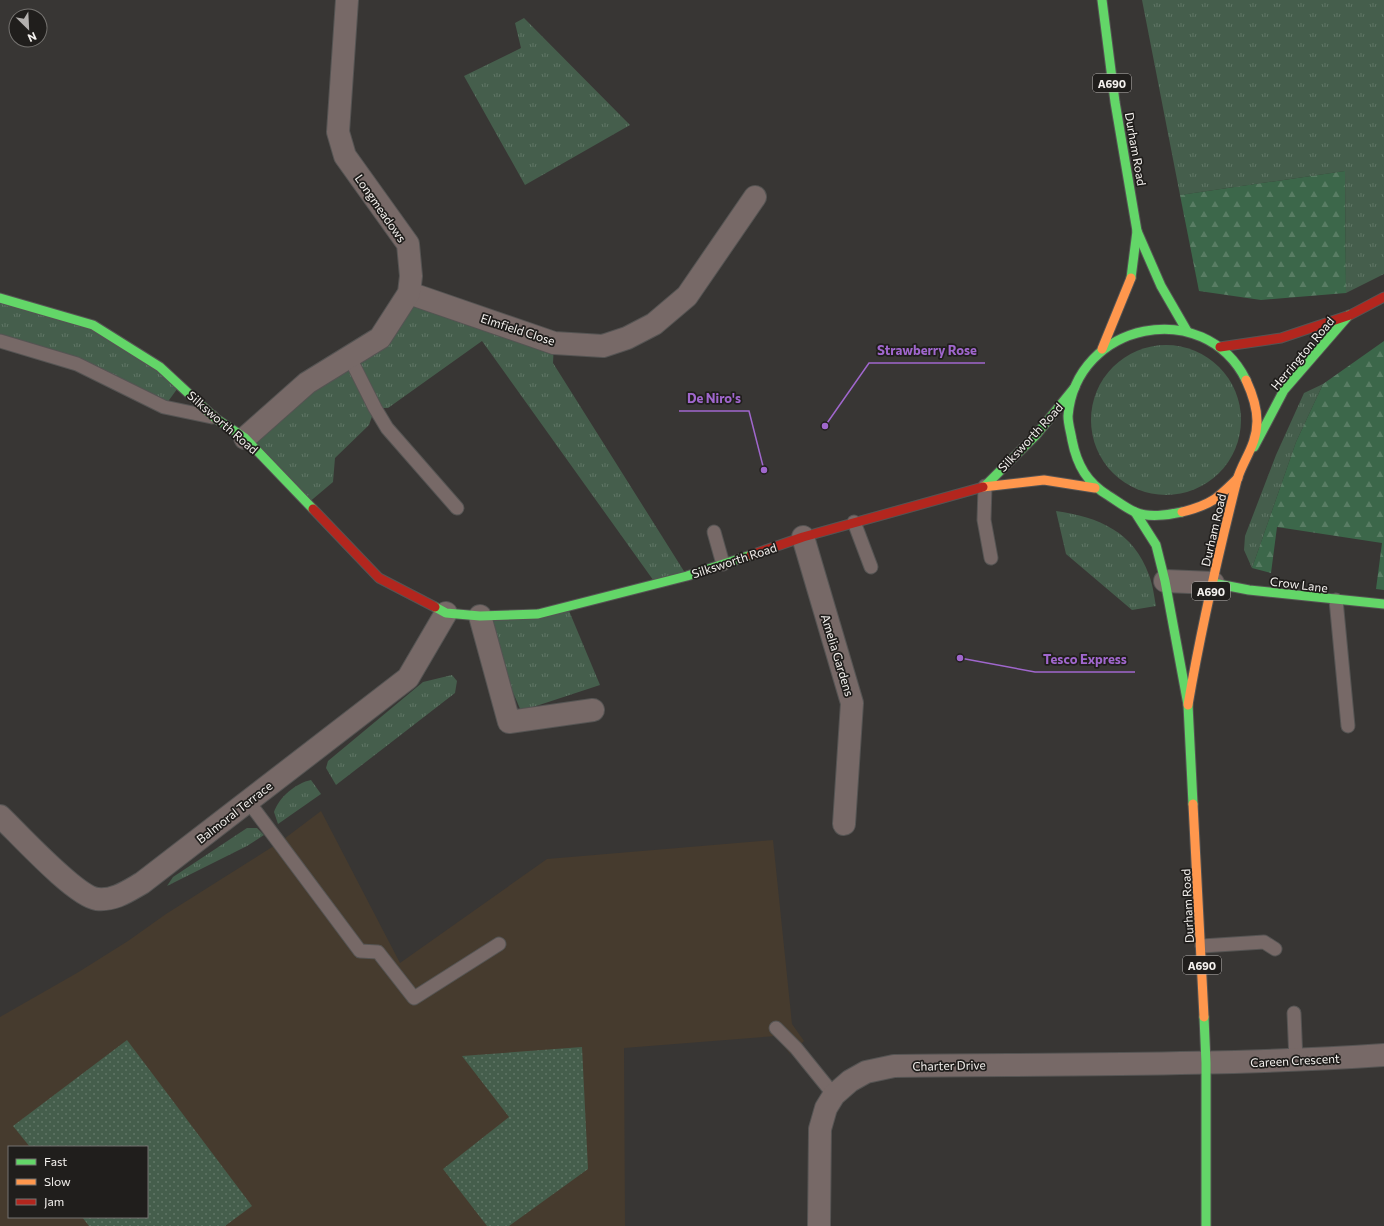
<svg xmlns="http://www.w3.org/2000/svg" width="1384" height="1226" viewBox="0 0 1384 1226" font-family="Commissioner,sans-serif">
<defs>
<pattern id="grass-tufts" width="24" height="20" patternUnits="userSpaceOnUse"><rect width="24" height="20" fill="#455e4c"/><path d="M3 7l-1-3M5 7V3M7 7l1-3M15 17l-1-3M17 17v-4M19 17l1-3" fill="none" stroke="#607666"/></pattern>
<pattern id="forest-firs" width="22" height="20" patternUnits="userSpaceOnUse"><rect width="22" height="20" fill="#3c674a"/><path d="M5 1l3.5 6h-7zM16 11l3.5 6h-7z" fill="#597d64"/></pattern>
<pattern id="park-dots" width="8" height="8" patternUnits="userSpaceOnUse"><rect width="8" height="8" fill="#455e4c"/><path d="M2 2h.1M6 6h.1" fill="none" stroke="#607666" stroke-width="1.8" stroke-linecap="round"/></pattern>
</defs>
<rect width="100%" height="100%" fill="#383634"/>
<path fill="#463b2e" fill-rule="evenodd" d="M321 811 400 963 547 859 773 840 792 1024 804 1041 790 1054 776 1036 624 1048 625 1226H0V1017L77 973 128 941 166 914 280 842ZM9 1147H147V1217H9Z"/>
<g fill="url(#grass-tufts)">
<path d="M1142 0H1384V274L1346 293 1345 171 1180 195Z"/>
<path d="M524 18 630 125 525 185 464 76 521 48 515 23Z"/>
<path d="M409 293 554 343 553 363 687 576 656 584 482 341 388 408H375L369 425 335 458 333 482 307 504 245 438 349 356Z"/>
<path d="M0 298 93 325 180 385 164 407 77 364 0 341Z"/>
<circle cx="1166" cy="420" r="75"/>
<path d="M1323 384 1296 442 1252 568 1244 550 1245 536 1276 455 1304 393Z"/>
<path d="M1056 511C1099 517 1134 532 1149 575 1153 585 1154 596 1156 606L1132 610 1066 554Z"/>
<path d="M567 606 600 685 521 711 480 616Z"/>
<path d="M452 675 457 681 455 693 336 785 326 768 328 761 423 682Z"/>
<path d="M311 780 321 794 278 824 274 812C279 797 296 783 311 780Z"/>
<path d="M247 828H257L264 835 247 846 167 886 173 877Z"/>
</g>
<g fill="url(#forest-firs)">
<path d="M1345 171 1346 293 1261 300 1199 291 1180 195Z"/>
<path d="M1384 341V590L1376 589 1382 543 1277 527 1271 573 1252 568 1296 442 1323 384Z"/>
</g>
<g fill="url(#park-dots)">
<path d="M127 1040 252 1206 225 1226H89L82 1217H147V1147H30L13 1126Z"/>
<path d="M582 1047 588 1169 509 1226H487L443 1169 509 1117 462 1056Z"/>
</g>
<g fill="none" stroke-linecap="round" stroke-linejoin="round">
<defs>
<g id="lane">
<path d="M0 341 77 364 164 407 212 417"/>
<path d="M349 356 375 408 387 428 457 508"/>
<path d="M985 486 984 520 991 558"/>
<path d="M854 522 871 567"/>
<path d="M714 532 723 564"/>
<path d="M1336 600 1348 726"/>
<path d="M248 801 360 951 378 952 414 998 499 944"/>
<path d="M1202 946 1264 942 1275 949"/>
<path d="M1294 1013 1296 1061"/>
<path d="M776 1028 796 1048 834 1095"/>
</g>
<g id="street">
<path d="M409 293 554 343 603 346 627 338 654 324 687 296 755 197"/>
<path d="M245 438 307 383 380 338 409 293 411 276 408 244 345 156 338 132 347 0"/>
<path d="M803 537 852 703 844 824"/>
<path d="M1165 581 1213 583"/>
<path d="M480 616 509 722 593 710"/>
<path d="M0 816C18 833 75 896 97 899 114 901 128 891 142 883L408 678 446 613"/>
<path d="M819 1226 820 1129 826 1108 834 1095 850 1081 866 1072 894 1066C1057 1064 1221 1066 1384 1055"/>
</g>
<g id="fast">
<path d="M1102 0 1115 102 1137 231 1131 278"/>
<path d="M1137 231 1161 286 1187 331"/>
<path d="M0 298 93 325 160 367 215 418 245 438 313 509"/>
<path d="M1254 447 1284 390 1349 315"/>
<path d="M985 486 1036 435 1075 387"/>
<path d="M1135 512 1156 545 1165 581 1188 705 1193 804"/>
<path d="M1182 512C1167 515 1149 518 1135 512 1126 508 1117 501 1109 496 1087 483 1077 465 1072 440 1071 433 1068 424 1068 416 1076 322 1204 296 1246 380"/>
<path d="M1213 583 1249 590 1384 604"/>
<path d="M435 607 446 613 480 616 538 614 687 576 751 555"/>
<path d="M1204 1017 1206 1063V1226"/>
</g>
<g id="slow">
<path d="M1102 349 1131 278"/>
<path d="M983 487 1044 480 1095 488"/>
<path d="M1182 512C1211 505 1218 498 1238 478"/>
<path d="M1188 705C1201 629 1218 555 1237 480 1243 460 1257 445 1257 421 1257 406 1252 393 1246 380"/>
<path d="M1193 804 1204 1017"/>
</g>
<g id="jam">
<path d="M1220 347 1281 338 1350 315 1384 297"/>
<path d="M313 509 379 578 435 607"/>
<path d="M751 555 803 537 983 487"/>
</g>
</defs>
<use href="#lane" stroke="#555453" stroke-width="15"/>
<use href="#street" stroke="#555453" stroke-width="24"/>
<use href="#fast" stroke="#555453" stroke-width="11"/>
<use href="#slow" stroke="#555453" stroke-width="11"/>
<use href="#jam" stroke="#555453" stroke-width="11"/>
<use href="#lane" stroke="#776967" stroke-width="13"/>
<use href="#street" stroke="#776967" stroke-width="22"/>
<use href="#fast" stroke="#63d668" stroke-width="9"/>
<use href="#slow" stroke="#ff974d" stroke-width="9"/>
<use href="#jam" stroke="#b3261e" stroke-width="9"/>
</g>
<g text-anchor="middle" dominant-baseline="central" stroke-width="3.5" stroke-linejoin="round" paint-order="stroke">
<g fill="#201e1c" stroke="#b5b2b0" stroke-width="1">
<rect x="1093" y="74" width="38" height="18" rx="3"/>
<rect x="1192" y="582" width="38" height="18" rx="3"/>
<rect x="1183" y="956" width="38" height="18" rx="3"/>
</g>
<g font-size="11" font-weight="bold" fill="#f5f2ef">
<text x="1112" y="83">A690</text>
<text x="1211" y="591">A690</text>
<text x="1202" y="965">A690</text>
</g>
<g font-size="12" fill="#f5f2ef" stroke="#201e1c">
<text transform="translate(1136 149) rotate(80)">Durham Road</text>
<text transform="translate(381 208) rotate(55)">Longmeadows</text>
<text transform="translate(518 329) rotate(18)">Elmfield Close</text>
<text transform="translate(1302 353) rotate(-50)">Herrington Road</text>
<text transform="translate(223 422) rotate(41)">Silksworth Road</text>
<text transform="translate(1030 437) rotate(-47)">Silksworth Road</text>
<text transform="translate(1213 530) rotate(-77)">Durham Road</text>
<text transform="translate(734 560) rotate(-18)">Silksworth Road</text>
<text transform="translate(1299 584) rotate(7)">Crow Lane</text>
<text transform="translate(838 655) rotate(73)">Amelia Gardens</text>
<text transform="translate(234 812) rotate(-38)">Balmoral Terrace</text>
<text transform="translate(1187 906) rotate(-93)">Durham Road</text>
<text transform="translate(1295 1060) rotate(-3)">Careen Crescent</text>
<text transform="translate(949 1065) rotate(-1)">Charter Drive</text>
</g>
</g>
<path fill="none" stroke="#a067cd" stroke-width="1.5" d="M825 426L869 363H985M764 470L749 411H679M960 658L1035 672H1135"/>
<g fill="#a067cd" stroke="#201e1c" stroke-width="1.5">
<circle cx="825" cy="426" r="4"/>
<circle cx="764" cy="470" r="4"/>
<circle cx="960" cy="658" r="4"/>
</g>
<g font-size="13" text-anchor="middle" font-weight="bold" fill="#a067cd" stroke="#201e1c" stroke-width="3.5" stroke-linejoin="round" paint-order="stroke">
<text x="927" y="355">Strawberry Rose</text>
<text x="714" y="403">De Niro's</text>
<text x="1085" y="664">Tesco Express</text>
</g>
<rect x="8" y="1146" width="140" height="72" fill="#201e1c" stroke="#757370"/>
<rect x="16" y="1159" width="20" height="6" fill="#63d668" stroke="#757370"/>
<text x="44" y="1166" font-size="12" fill="#f5f2ef">Fast</text>
<rect x="16" y="1179" width="20" height="6" fill="#ff974d" stroke="#757370"/>
<text x="44" y="1186" font-size="12" fill="#f5f2ef">Slow</text>
<rect x="16" y="1199" width="20" height="6" fill="#b3261e" stroke="#757370"/>
<text x="44" y="1206" font-size="12" fill="#f5f2ef">Jam</text>
<g transform="translate(28 28) rotate(156)"><circle r="19" fill="#201e1c" stroke="#757370"/>
<path d="M0-3L7 15L0 10L-7 15Z" fill="#b3b0ae"/>
<text y="-6" font-size="11" font-weight="bold" text-anchor="middle" fill="#f5f2ef">N</text>
</g>
</svg>
